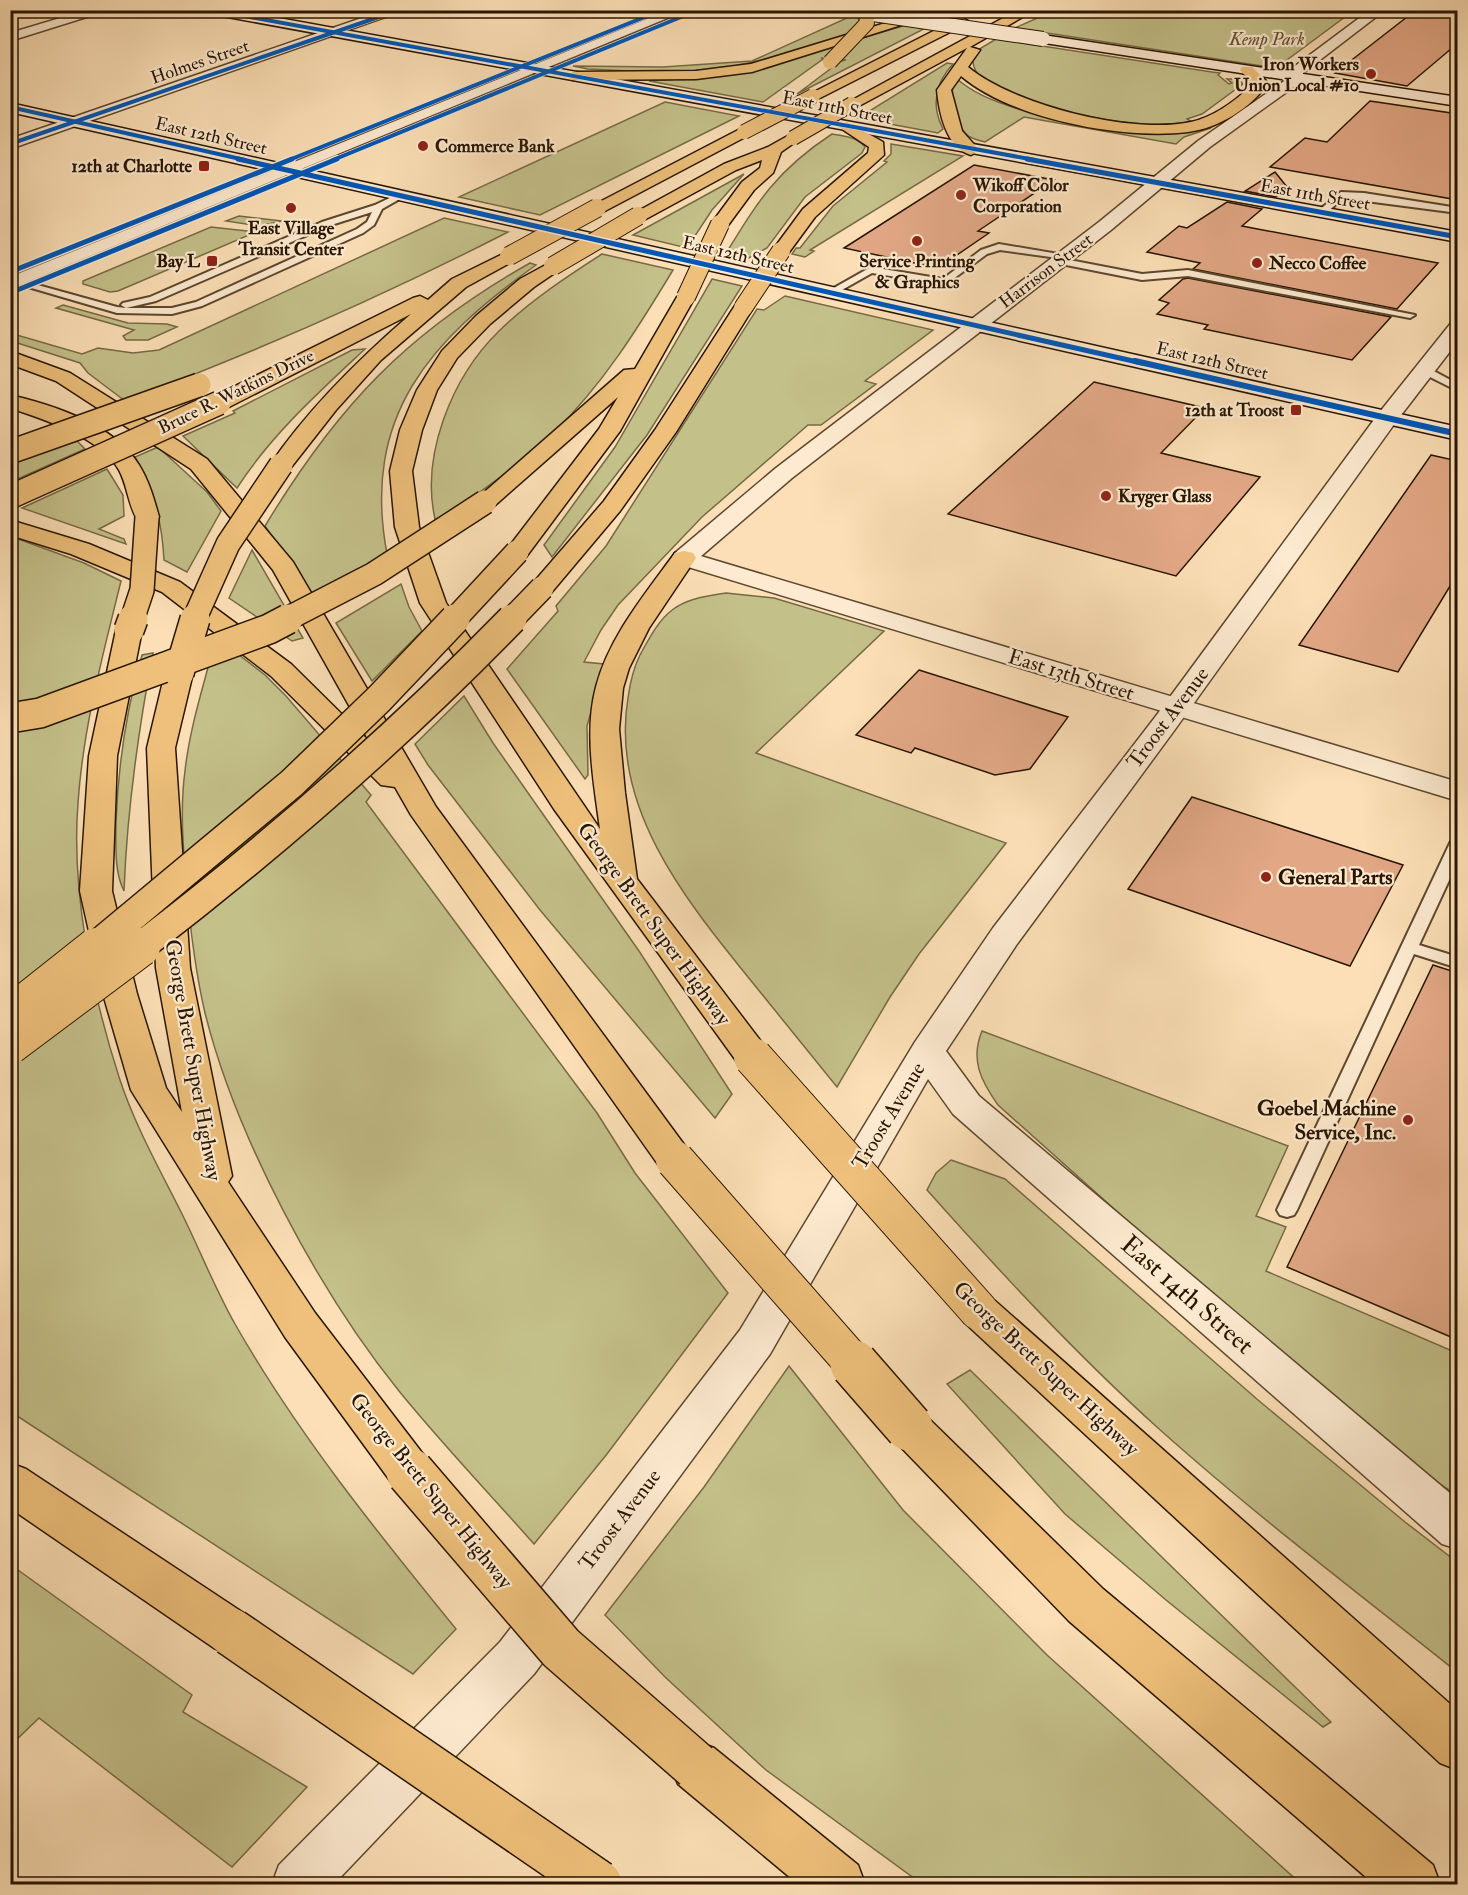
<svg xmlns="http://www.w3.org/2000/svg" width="1468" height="1895" viewBox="0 0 1468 1895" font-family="'IM FELL Double Pica',serif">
<rect width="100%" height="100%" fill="#fcdfb6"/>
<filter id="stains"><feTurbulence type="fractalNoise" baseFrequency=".00333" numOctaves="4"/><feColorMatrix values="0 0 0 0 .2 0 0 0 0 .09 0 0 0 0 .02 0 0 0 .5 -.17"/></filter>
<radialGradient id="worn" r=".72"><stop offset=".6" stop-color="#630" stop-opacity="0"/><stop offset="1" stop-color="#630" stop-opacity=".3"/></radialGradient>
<g fill="#c4c08a" stroke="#766a45" stroke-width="1.5">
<path d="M1053 11H1353L1276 68 1015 28Z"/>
<path d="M946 13 953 14 797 94 841 61 846 60 821 58 823 59 763 102 649 81 709 77 762 68Z"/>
<path d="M849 17H857L860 21 847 36 785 55 730 67 670 73 588 69 573 66 663 67 752 61Z"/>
<path d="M996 39 1212 72 1220 73 1218 75 1229 84 1232 83 1227 79H1238L1243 84 1202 114 1187 119 1192 122C1175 124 1158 125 1141 124 1109 122 971 100 973 60L981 48Z"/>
<path d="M947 63 953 64C935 83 931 106 943 129L938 133 858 118Z"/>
<path d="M956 78C1007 124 1126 124 1193 130L1211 128 1184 137 1176 144 1024 117 985 142C978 140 971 139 966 134 954 122 948 93 956 78Z"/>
<path d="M665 102 739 116 540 215 459 197Z"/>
<path d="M832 134C845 136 856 137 865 147L862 153 805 197 767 248 745 260 725 255C758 201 777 170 832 134Z"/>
<path d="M891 144 963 156 810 250 814 251 805 257 792 254 796 248H800L833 206 887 162 884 161 891 154Z"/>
<path d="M744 174 712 210 687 248 633 235Z"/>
<path d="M239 216 282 221 259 226 226 221Z"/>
<path d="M444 218 508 232C383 296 256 352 125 401L88 373 80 363 11 341 10 333 82 354 98 348 133 353 159 350Z"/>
<path d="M211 227 256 232 118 291 110 292 83 284V281Z"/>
<path d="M602 254 673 270C638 328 602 386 553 433 518 467 475 495 436 523 419 457 452 377 499 331 530 301 566 277 602 254Z"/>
<path d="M530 263 536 265C431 340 361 415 387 554L314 596 265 526C338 405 407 333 530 263Z"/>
<path d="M712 279 742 286 647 435 552 557 544 545 615 447Z"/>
<path d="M785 296 933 330 865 381 876 384 821 425H808L702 517 618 605 601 630 584 662 604 664 587 726 588 775 585 779 507 669 558 611 556 606 606 546 757 309 764 310Z"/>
<path d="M63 305 128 323 167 324 177 327 148 340H126L123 336 134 330 56 308Z"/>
<path d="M365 349C319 392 271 435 237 488L183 436 235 413 233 411 352 350Z"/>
<path d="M77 441 85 449 11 482 10 464Z"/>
<path d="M158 447 207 492 221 511 187 572 164 560C162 521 154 491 135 457Z"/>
<path d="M107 469 123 495 124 516 99 529 124 539 126 544 22 508Z"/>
<path d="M10 536 84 563 121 581C103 654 83 728 78 803 71 891 92 993 119 1077 134 1124 160 1170 182 1214 200 1250 215 1289 235 1324 297 1433 377 1532 456 1629L413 1674 11 1412Z"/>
<path d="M252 550 303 638 292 641 229 598Z"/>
<path d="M401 584 409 607 422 631 372 681 336 623Z"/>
<path d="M726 593 774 598 884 631 756 753 1006 843 919 954 890 997 837 1087C807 1050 778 1014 748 977 684 898 610 806 628 698 630 683 633 669 640 655 664 610 674 600 726 593Z"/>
<path d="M216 637 265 675 286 696 371 795 366 802 597 1113 635 1173 728 1293 607 1454 534 1544C489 1493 442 1444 399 1391 319 1292 236 1137 205 1013 195 970 190 927 186 883 183 846 180 807 185 771 190 725 205 682 216 637Z"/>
<path d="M153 653C138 732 127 811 124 891 114 871 116 846 116 823 118 765 126 711 142 655Z"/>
<path d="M464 696 493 743 639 951 732 1094 715 1118 540 910 428 765 415 744Z"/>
<path d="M982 1031 1288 1146 1256 1216 1286 1227 1266 1271 1457 1353V1495L1433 1480 1256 1336 998 1105C981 1081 970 1060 982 1031Z"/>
<path d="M951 1160 1005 1179 1258 1400 1405 1522 1457 1562V1672C1357 1592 1254 1514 1158 1428 1076 1354 1001 1273 927 1190L936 1173Z"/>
<path d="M789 1366 903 1510 1047 1655 1301 1884H922L766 1770 665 1677 605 1615 704 1487Z"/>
<path d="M970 1370 1331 1722 1323 1727 1166 1600 1065 1514 947 1384Z"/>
<path d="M11 1565 192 1695 183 1712 307 1787 232 1867 39 1718 11 1745Z"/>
</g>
<g fill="#e2a886" stroke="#281500" stroke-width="1.5">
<path d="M1416 10H1458V43L1407 86 1335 73Z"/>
<path d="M1370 101 1458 114V200L1270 167 1305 138 1327 142Z"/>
<path d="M974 165 1054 180 978 231 989 233 938 268 844 248Z"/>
<path d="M1275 172 1287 187 1276 197 1245 191Z"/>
<path d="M1227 202 1262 209 1242 226 1438 263 1397 309 1193 269 1200 263 1147 252 1179 226 1187 228Z"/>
<path d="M1188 278 1391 317 1352 360 1204 329 1208 325 1157 314 1169 303 1159 300 1183 279Z"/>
<path d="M1094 382 1205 408 1161 453 1260 477 1176 576 948 514Z"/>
<path d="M1431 455 1458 461V573L1398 672 1299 645Z"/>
<path d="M919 670 1068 717 1030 769 995 775 915 748 911 753 856 735Z"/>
<path d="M1192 797 1403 865 1350 966 1128 889Z"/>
<path d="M1433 965 1458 973V1340L1287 1267Z"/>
</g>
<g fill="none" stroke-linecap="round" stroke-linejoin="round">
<defs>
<g id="service">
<path d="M1341 192 1364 193 1458 208V213L1343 198 1324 215H1318V211Z"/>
<path d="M398 194 405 196 382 209 374 225 363 233 202 306 172 314 117 313 11 282 16 279 117 307 126 308 121 305 123 303 150 297 322 222 375 205ZM372 212 367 222 357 229 196 302 172 308H126L156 301 328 226Z"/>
<path d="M999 244 1070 256 1065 259 1000 250 987 254 945 285 872 273 833 295 825 293 871 267 943 279 981 250Z"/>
<path d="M1059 258 1142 274 1188 270 1415 315 1410 318 1188 276 1142 280 1056 263 1054 261Z"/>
<path d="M1420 368H1428L1458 384V391L1420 372Z"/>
<path d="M1458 838V861L1419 945 1458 957V968L1414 954 1297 1210 1294 1215 1287 1217 1280 1215 1277 1210 1450 843Z"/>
</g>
<g id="minor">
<path d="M87 10H109L10 41V33Z"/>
<path d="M684 551 1458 782V801L675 563 672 558 675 553Z"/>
</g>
<g id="tertiary">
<path d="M385 10H405L10 149V139Z"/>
<path d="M669 10H687L10 289V277Z"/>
<path d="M1370 10H1385L1303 73 1302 81 1210 147 1111 230 792 478 693 563 684 565 675 563 672 558 675 553 776 468 1099 222 1198 141 1290 77 1291 69Z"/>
<path d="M1458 321V341L1395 423 1176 728 1017 944 946 1051 979 1096 1458 1500V1549L1442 1544 953 1114 928 1079 770 1354 534 1674 334 1884H272L279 1865 500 1642 740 1330 915 1042 993 928 1156 716 1379 413 1451 323Z"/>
</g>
<g id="secondary">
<path d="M205 10H235L1458 232V242L211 14Z"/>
<path d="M846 10H871L872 13 866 17Z"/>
<path d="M1043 35 1458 97V106L1038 42 1036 39Z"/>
<path d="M10 103 1458 427V440L10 112Z"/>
</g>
<g id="motorway">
<path d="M928 10H949L752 72 696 79 573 80 566 76 573 72 696 71 751 64Z"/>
<path d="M1018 10H1035L970 47 980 50 968 67C1013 105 1133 135 1191 122 1213 117 1234 102 1250 87L1253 84 1240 70 1242 67H1252L1268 83C1251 108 1219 128 1188 132 1123 140 1012 119 961 76L951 90 962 131 979 150 971 155C946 148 939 112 937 90L967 48 857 107 852 108 845 104Z"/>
<path d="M961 17 968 21 966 24 818 99H808L806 96Z"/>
<path d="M847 122 883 142 884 155 815 217 787 255H775L772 251 803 209 868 153 869 147 839 127Z"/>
<path d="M744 127 749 129 752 132 749 135 603 212H591L588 208Z"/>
<path d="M793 133 799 135 801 138 781 152 773 173 754 190 726 228 720 229 711 224 742 182 760 168 762 160 736 170 644 220H632L629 216 724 164 768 147Z"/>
<path d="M509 251 515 252 518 256 515 260 466 287 381 360 336 410 289 470H273L270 465C309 408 359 359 411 314L227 408H211L208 403 211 398 413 298 420 296 428 300 452 279Z"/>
<path d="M553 261 559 262 562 266 559 270 534 287 490 324 457 358 437 390 422 430 412 471 419 527 446 603 600 829C594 784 584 732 596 687 609 637 645 594 675 553L684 551 693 553 696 558 649 628 629 668 623 688 619 729 625 793 637 879 766 1048 771 1057 766 1066 753 1069 740 1066 554 809 420 603 395 527 390 471 400 430 417 390 442 351 476 316 520 279Z"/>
<path d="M686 291 695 297 620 431 526 557 517 559 508 557 505 552 599 429 618 397 493 507H477L473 502 624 370 635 369 677 297Z"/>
<path d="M743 302 753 308 676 432 620 511 551 593 542 596 533 593 529 588 533 583 604 501 655 430 736 304Z"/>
<path d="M10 351 70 373 207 459 293 562 436 807 688 1150 694 1160 688 1170 675 1174 662 1170 411 815 395 787 381 785 271 676 162 592 71 554 10 535V520L89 544 180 582 291 664 369 741 273 570 191 469 56 381 10 364Z"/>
<path d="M10 395C53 405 115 425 139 465 149 481 154 499 159 517L155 522H139C128 507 128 486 119 470 102 438 43 419 10 408Z"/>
<path d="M129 622 138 624 142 630 117 756 112 891 137 994 166 1088 182 1112 156 968 147 748 165 673 169 667 179 665 189 667 193 673 175 748 190 968 232 1176 228 1182 315 1313 426 1458 432 1472 426 1486 410 1491 394 1486 285 1337 131 1090 103 994 80 891 89 756 116 630 120 624Z"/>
<path d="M979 1294 993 1299 1458 1711V1770L1440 1763 965 1323 959 1311 965 1299Z"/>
<path d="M909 1408 924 1414 1103 1589 1433 1865 1440 1884H1374L1069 1621 894 1440 887 1427 894 1414Z"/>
<path d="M10 1463 26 1469 248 1616 255 1632 248 1648 231 1655 214 1648 10 1508Z"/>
<path d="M696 1741 714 1748 858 1865 865 1884H798L678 1784 671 1766 678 1748Z"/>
</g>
</defs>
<use href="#service" stroke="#5d482e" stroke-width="4"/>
<use href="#minor" stroke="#5d482e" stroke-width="3"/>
<use href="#tertiary" stroke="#5d482e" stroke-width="3"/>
<use href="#secondary" stroke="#281500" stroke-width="3"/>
<use href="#motorway" stroke="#281500" stroke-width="3"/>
<use href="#service" fill="#fdead0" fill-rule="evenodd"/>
<use href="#minor" fill="#fdead0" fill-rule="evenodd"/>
<use href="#tertiary" fill="#fdead0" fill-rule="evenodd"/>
<use href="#secondary" fill="#fdead0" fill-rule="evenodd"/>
<use href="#motorway" fill="#eec07b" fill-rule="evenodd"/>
<defs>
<path id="secondary-bridge" d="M866 13 1043 39"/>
<g id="motorway-bridge-far5">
<path d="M830 62 867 23 866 13"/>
<path d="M744 132 813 96"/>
<path d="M793 138 852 104"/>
</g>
<g id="motorway-bridge-far4">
<path d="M509 256 597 208"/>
<path d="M553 266 638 216"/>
<path d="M686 297 720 224"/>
<path d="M743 308 781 251"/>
</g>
<g id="motorway-bridge-far3">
<path d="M10 452 199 385"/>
<path d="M10 497 219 403"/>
<path d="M132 620 142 590 147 517"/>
<path d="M194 620 228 544 281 465"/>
<path d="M285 620 374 574 485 502"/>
<path d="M454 620 517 552"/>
<path d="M511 620 542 588"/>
</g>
<g id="motorway-bridge-far2">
<path d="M129 630 133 619"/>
<path d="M179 673 195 619"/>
<path d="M10 718 40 713 269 629 288 619"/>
<path d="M94 948 292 783 379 699 455 619"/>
<path d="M139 948C271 847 396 738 512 619"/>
</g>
<g id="motorway-bridge-far1">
<path d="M10 1015 96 947"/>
<path d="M10 1045 141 947"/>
<path d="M753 1057 979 1311"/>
<path d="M675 1160 855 1365"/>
</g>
<g id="motorway-bridge">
<path d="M854 1364 909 1427"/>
<path d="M410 1472 561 1648 696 1766"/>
<path d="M231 1632 598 1884"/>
</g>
</defs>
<use href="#secondary-bridge" stroke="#281500" stroke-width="16" stroke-linecap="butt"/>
<use href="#motorway-bridge-far5" stroke="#281500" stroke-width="16" stroke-linecap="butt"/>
<use href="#motorway-bridge-far4" stroke="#281500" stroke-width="20" stroke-linecap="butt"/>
<use href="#motorway-bridge-far3" stroke="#281500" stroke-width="26" stroke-linecap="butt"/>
<use href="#motorway-bridge-far2" stroke="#281500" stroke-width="32" stroke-linecap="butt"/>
<use href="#motorway-bridge-far1" stroke="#281500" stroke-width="40" stroke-linecap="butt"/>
<use href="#motorway-bridge" stroke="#281500" stroke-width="50" stroke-linecap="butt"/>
<use href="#secondary-bridge" stroke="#fdead0" stroke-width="14"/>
<use href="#motorway-bridge-far5" stroke="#eec07b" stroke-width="14"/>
<use href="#motorway-bridge-far4" stroke="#eec07b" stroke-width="18"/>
<use href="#motorway-bridge-far3" stroke="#eec07b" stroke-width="23"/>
<use href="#motorway-bridge-far2" stroke="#eec07b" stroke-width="29"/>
<use href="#motorway-bridge-far1" stroke="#eec07b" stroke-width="38"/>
<use href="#motorway-bridge" stroke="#eec07b" stroke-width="47"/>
<defs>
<g id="cycleway-far2">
<path d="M211 10 1035 160"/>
<path d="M10 107 245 160"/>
<path d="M10 144 399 10"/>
<path d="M289 160 662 10"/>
<path d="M333 160 698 10"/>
</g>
<g id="cycleway-far1">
<path d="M238 159 1142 363"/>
<path d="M1027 159 1458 237"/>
<path d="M10 272 292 159"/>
<path d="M10 293 337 159"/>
</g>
<path id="cycleway" d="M1135 361 1458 434"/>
</defs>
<use href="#cycleway-far2" stroke="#fdead0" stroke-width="5"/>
<use href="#cycleway-far1" stroke="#fdead0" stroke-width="8"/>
<use href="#cycleway" stroke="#fdead0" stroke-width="8"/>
<use href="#cycleway-far2" stroke="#0057b8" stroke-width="4"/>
<use href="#cycleway-far1" stroke="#0057b8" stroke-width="5"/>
<use href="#cycleway" stroke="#0057b8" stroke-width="6"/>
</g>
<g fill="#8f2418" stroke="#fdead0" stroke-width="2">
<circle cx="1371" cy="74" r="6"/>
<circle cx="423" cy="146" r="6"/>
<rect x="198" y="160" width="12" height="12" rx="3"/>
<circle cx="961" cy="195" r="6"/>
<circle cx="291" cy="208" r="6"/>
<circle cx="917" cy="241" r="6"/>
<rect x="206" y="255" width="12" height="12" rx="3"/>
<circle cx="1257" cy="263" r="6"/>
<rect x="1290" y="404" width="12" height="12" rx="3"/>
<circle cx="1106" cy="496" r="6"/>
<circle cx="1266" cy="877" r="6"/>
<circle cx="1408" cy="1120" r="6"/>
</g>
<g text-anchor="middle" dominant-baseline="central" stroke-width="4.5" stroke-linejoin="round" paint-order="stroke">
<g font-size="18" font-style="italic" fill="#5f5130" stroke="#fdead0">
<text x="1267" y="39">Kemp Park</text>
</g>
<g font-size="18" fill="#281500" stroke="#fdead0">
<text transform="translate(200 62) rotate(-19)">Holmes Street</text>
<text transform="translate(837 108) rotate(11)">East 11th Street</text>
<text transform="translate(211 136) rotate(13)">East 12th Street</text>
<text transform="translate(1315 195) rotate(10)">East 11th Street</text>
<text transform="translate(738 255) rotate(13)">East 12th Street</text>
<text transform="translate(1046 271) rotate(-37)">Harrison Street</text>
<text transform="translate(1212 361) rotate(13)">East 12th Street</text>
<text transform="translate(236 392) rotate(-26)">Bruce R. Watkins Drive</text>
</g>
<g font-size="18" font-weight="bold" fill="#281500" stroke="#fdead0" text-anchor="end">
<text x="1359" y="64">Iron Workers<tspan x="1359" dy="21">Union Local #10</tspan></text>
<text x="435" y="146" text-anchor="start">Commerce Bank</text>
<text x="192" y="166">12th at Charlotte</text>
<text x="973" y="185" text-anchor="start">Wikoff Color<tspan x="973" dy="21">Corporation</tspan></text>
<text x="291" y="228" text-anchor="middle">East Village<tspan x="291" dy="21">Transit Center</tspan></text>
<text x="200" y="261">Bay L</text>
<text x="917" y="261" text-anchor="middle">Service Printing<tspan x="917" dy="21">&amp; Graphics</tspan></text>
<text x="1269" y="263" text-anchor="start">Necco Coffee</text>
<text x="1284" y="410">12th at Troost</text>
<text x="1118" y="496" text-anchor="start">Kryger Glass</text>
</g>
<g font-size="21" fill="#281500" stroke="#fdead0">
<text transform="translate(1071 675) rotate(17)">East 13th Street</text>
<text transform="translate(1168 718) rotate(-53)">Troost Avenue</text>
<text transform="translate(654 924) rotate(54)">George Brett Super Highway</text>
<text transform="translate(193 1060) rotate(80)">George Brett Super Highway</text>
<text transform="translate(889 1116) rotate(-59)">Troost Avenue</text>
<text transform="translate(1046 1369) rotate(43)">George Brett Super Highway</text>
<text transform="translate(431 1491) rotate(51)">George Brett Super Highway</text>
<text transform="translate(620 1520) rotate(-53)">Troost Avenue</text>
</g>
<g font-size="21" font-weight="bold" fill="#281500" stroke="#fdead0" text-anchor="start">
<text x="1278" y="877">General Parts</text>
<text x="1396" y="1108" text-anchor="end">Goebel Machine<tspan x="1396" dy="24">Service, Inc.</tspan></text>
</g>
<g font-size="26" fill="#281500" stroke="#fdead0">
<text transform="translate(1187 1295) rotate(41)">East 14th Street</text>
</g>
</g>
<rect width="1468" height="1895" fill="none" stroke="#fcdfb6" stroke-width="36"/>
<rect x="12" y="12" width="1444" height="1871" fill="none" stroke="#281500" stroke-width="3"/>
<rect x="18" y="18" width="1432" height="1859" fill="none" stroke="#281500" stroke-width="1.5"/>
<rect width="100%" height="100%" filter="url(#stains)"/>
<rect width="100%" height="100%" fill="url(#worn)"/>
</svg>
